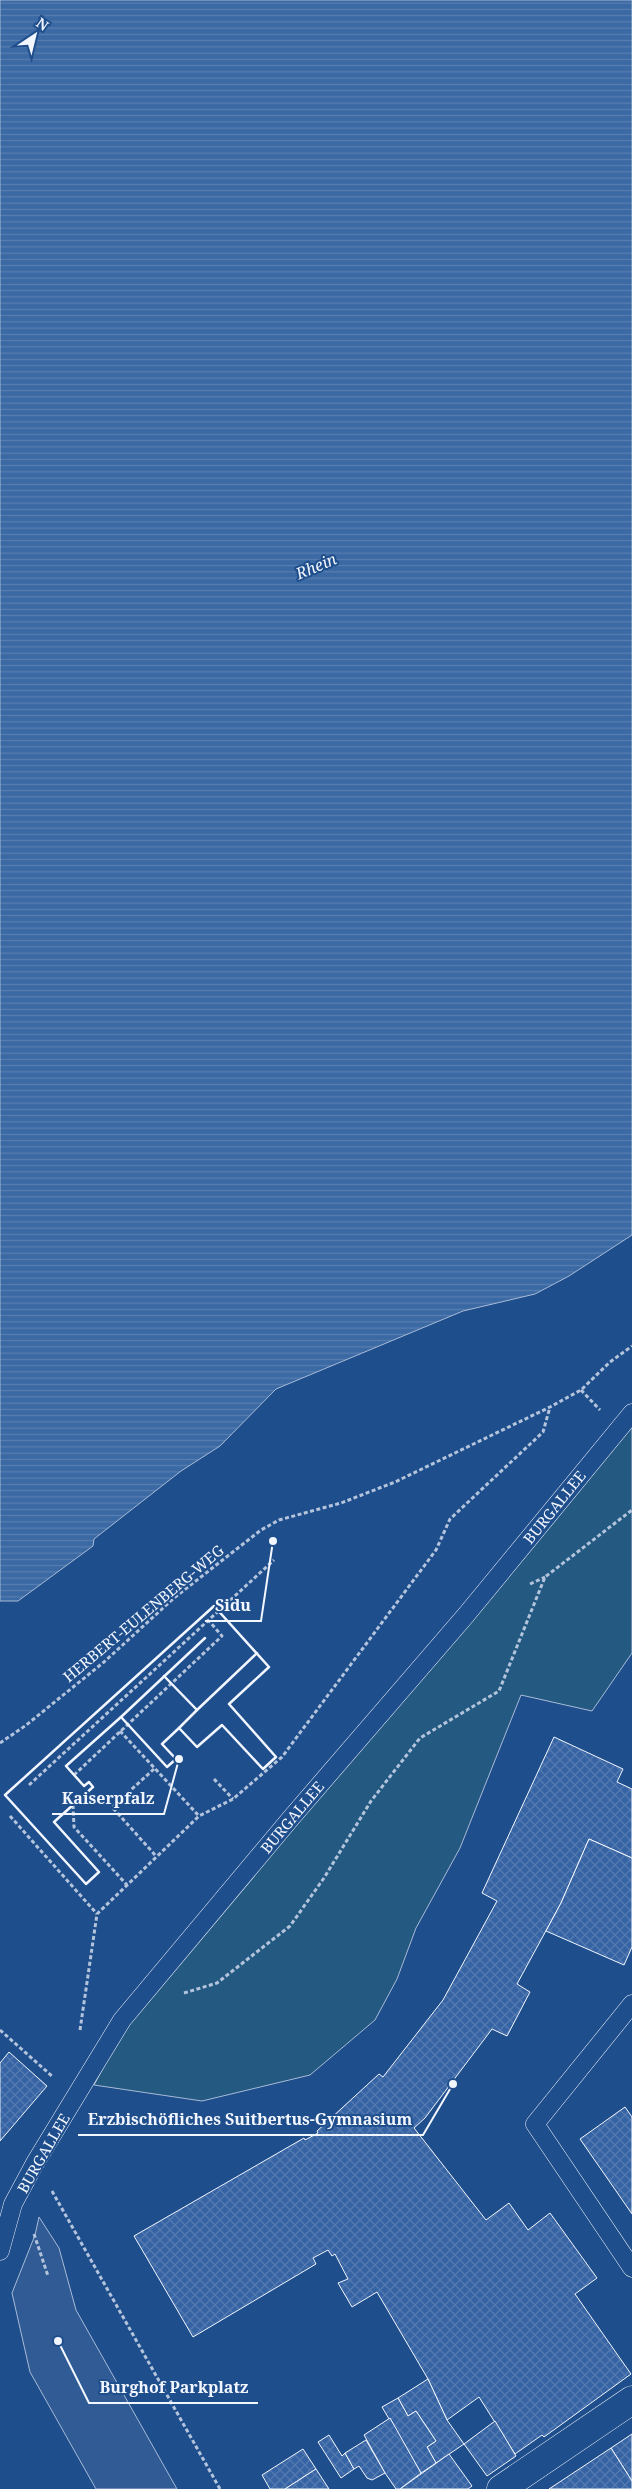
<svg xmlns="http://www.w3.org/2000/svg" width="632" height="2489" viewBox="0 0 632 2489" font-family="'Noto Serif',serif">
<defs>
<pattern id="water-rules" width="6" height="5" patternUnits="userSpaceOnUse" patternTransform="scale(1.25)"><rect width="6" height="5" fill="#3b69a3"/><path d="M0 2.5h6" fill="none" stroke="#587fb1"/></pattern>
<pattern id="building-cross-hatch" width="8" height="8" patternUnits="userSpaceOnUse" patternTransform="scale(1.25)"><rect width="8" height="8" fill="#3563a3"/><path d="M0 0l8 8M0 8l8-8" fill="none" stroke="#537ab1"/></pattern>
</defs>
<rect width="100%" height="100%" fill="#1f4e8c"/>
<path fill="#245a82" stroke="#a8bbd7" d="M632 1425V1653L592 1711 521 1695 460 1848 416 1928 397 1979 375 2020 310 2075 202 2101 94 2085 127 2023Z"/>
<path fill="#305b95" stroke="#a8bbd7" d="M39 2217 59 2248 76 2310 177 2489H96L30 2372 12 2293 35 2235Z"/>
<path fill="url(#water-rules)" stroke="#a8bbd7" d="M0 0H632V1235L569 1276 535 1294 463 1311 276 1389 220 1446 181 1471 94 1539 93 1546 18 1601H0Z"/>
<g fill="url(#building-cross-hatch)" stroke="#f2f6ff">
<path d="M554 1737 623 1769 617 1782 632 1789V1858L589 1839 561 1903 517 1984 530 1992 507 2036 492 2029 425 2118 414 2128 486 2220 509 2203 528 2230 550 2213 597 2278 575 2294 631 2374 544 2437 542 2435 515 2454 479 2397 447 2420 428 2379 377 2292 352 2307 338 2283 348 2279 335 2254 332 2256 328 2250 313 2258 316 2264 193 2337 134 2236 304 2138 305 2140 318 2133 317 2131 379 2074 383 2077 443 2000 497 1901 482 1893Z"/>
<path d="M589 1839 632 1858V1947L624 1965 546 1931 561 1903Z"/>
<path d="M9 2052 47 2086 0 2141V2063Z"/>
<path d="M625 2107 632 2117V2214L580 2139Z"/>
<path d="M428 2379 447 2420 464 2444 436 2463 427 2447 436 2441 416 2411 408 2416 398 2398Z"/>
<path d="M398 2398 408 2416 416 2411 436 2441 427 2447 436 2463 421 2473 382 2407Z"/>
<path d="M390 2418 421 2473 400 2489H396L385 2473 364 2435Z"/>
<path d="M495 2421 516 2456 487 2476 464 2444Z"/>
<path d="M632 2434V2481L611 2448Z"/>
<path d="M329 2435 342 2456 345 2453 354 2469 341 2478 318 2442Z"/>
<path d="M366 2440 385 2473 372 2480 367 2478 359 2466 354 2469 345 2453Z"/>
<path d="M611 2448 632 2481V2489H549Z"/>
<path d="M303 2449 316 2469 285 2489H270L262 2475Z"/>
<path d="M449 2454 472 2486 468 2489H400Z"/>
<path d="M316 2469 329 2489H285Z"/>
</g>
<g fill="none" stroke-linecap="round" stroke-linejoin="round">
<defs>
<g id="service">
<path d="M632 2004 535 2124 632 2268"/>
<path d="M0 2251 13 2204 35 2163 122 2020 291 1818 466 1615 632 1413"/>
</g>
<path id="minor" d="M501 2489 632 2400"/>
</defs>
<use href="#service" stroke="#f2f6ff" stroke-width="19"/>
<use href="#minor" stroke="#f2f6ff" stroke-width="29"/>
<g stroke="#b3c4dc" stroke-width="3" stroke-dasharray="4 2.5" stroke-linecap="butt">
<path d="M581 1390 600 1410"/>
<path d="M530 1584 545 1577"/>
<path d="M120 1731 199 1816"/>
<path d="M0 1743 25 1726 104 1662 174 1598 261 1530 279 1520 341 1503 395 1482 550 1407 581 1390 610 1362 632 1346"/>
<path d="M154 1769 112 1807 156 1856"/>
<path d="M74 1775 222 1636 209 1621"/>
<path d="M214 1779 233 1799"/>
<path d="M29 1785 274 1560"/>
<path d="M73 1805 74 1827 127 1885"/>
<path d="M10 1816 97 1914"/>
<path d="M184 1993 217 1983 290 1926 324 1878 371 1801 420 1738 499 1691 545 1577 632 1510"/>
<path d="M0 2030 53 2077"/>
<path d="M80 2030 97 1914 199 1816 233 1799 282 1757 436 1550 450 1519 543 1432 550 1407"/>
<path d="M52 2191 220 2489"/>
<path d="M34 2234 48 2276"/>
</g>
<use href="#service" stroke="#1f4e8c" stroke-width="18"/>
<use href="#minor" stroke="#1f4e8c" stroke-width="28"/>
<g stroke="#f2f6ff" stroke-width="2.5">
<path d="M214 1606 269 1667 229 1704 276 1757 263 1769 222 1725 197 1747 179 1728 162 1744 176 1759 167 1767 121 1717 66 1766 84 1786 89 1782 93 1787 54 1822 99 1872 86 1884 5 1795Z"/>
<path d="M164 1676 197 1710 179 1728"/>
<path d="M197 1710 257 1653"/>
<path d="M121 1717 205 1638"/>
</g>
</g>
<g text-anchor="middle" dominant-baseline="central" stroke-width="4" stroke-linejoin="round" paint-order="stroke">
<g font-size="15" fill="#f2f6ff" stroke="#1f4e8c">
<text transform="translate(554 1507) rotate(-51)">BURGALLEE</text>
<text transform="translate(143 1613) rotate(-40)">HERBERT-EULENBERG-WEG</text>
<text transform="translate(292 1817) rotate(-50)">BURGALLEE</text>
<text transform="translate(43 2153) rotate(-60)">BURGALLEE</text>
</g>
<g font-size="16" font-style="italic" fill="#f2f6ff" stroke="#1f4e8c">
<text transform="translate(316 566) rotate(-23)">Rhein</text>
</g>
</g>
<path fill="none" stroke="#f2f6ff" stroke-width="2" d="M273 1541L261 1621H205M179 1759L164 1814H52M453 2084L423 2135H78M58 2341L89 2403H258"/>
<g fill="#f2f6ff" stroke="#1f4e8c" stroke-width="2">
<circle cx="273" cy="1541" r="5"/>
<circle cx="179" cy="1759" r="5"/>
<circle cx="453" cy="2084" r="5"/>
<circle cx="58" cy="2341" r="5"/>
</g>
<g font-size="16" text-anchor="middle" font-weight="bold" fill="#f2f6ff" stroke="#1f4e8c" stroke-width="4" stroke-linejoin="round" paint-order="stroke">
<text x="233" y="1611">Sidu</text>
<text x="108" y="1804">Kaiserpfalz</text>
<text x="250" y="2125">Erzbischöfliches Suitbertus-Gymnasium</text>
<text x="174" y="2393">Burghof Parkplatz</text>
</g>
<g transform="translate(35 35) rotate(35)" stroke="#1f4e8c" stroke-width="4" paint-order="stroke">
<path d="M0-4L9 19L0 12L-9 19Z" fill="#f2f6ff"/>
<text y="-8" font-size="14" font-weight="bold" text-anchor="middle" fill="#f2f6ff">N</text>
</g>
</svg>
